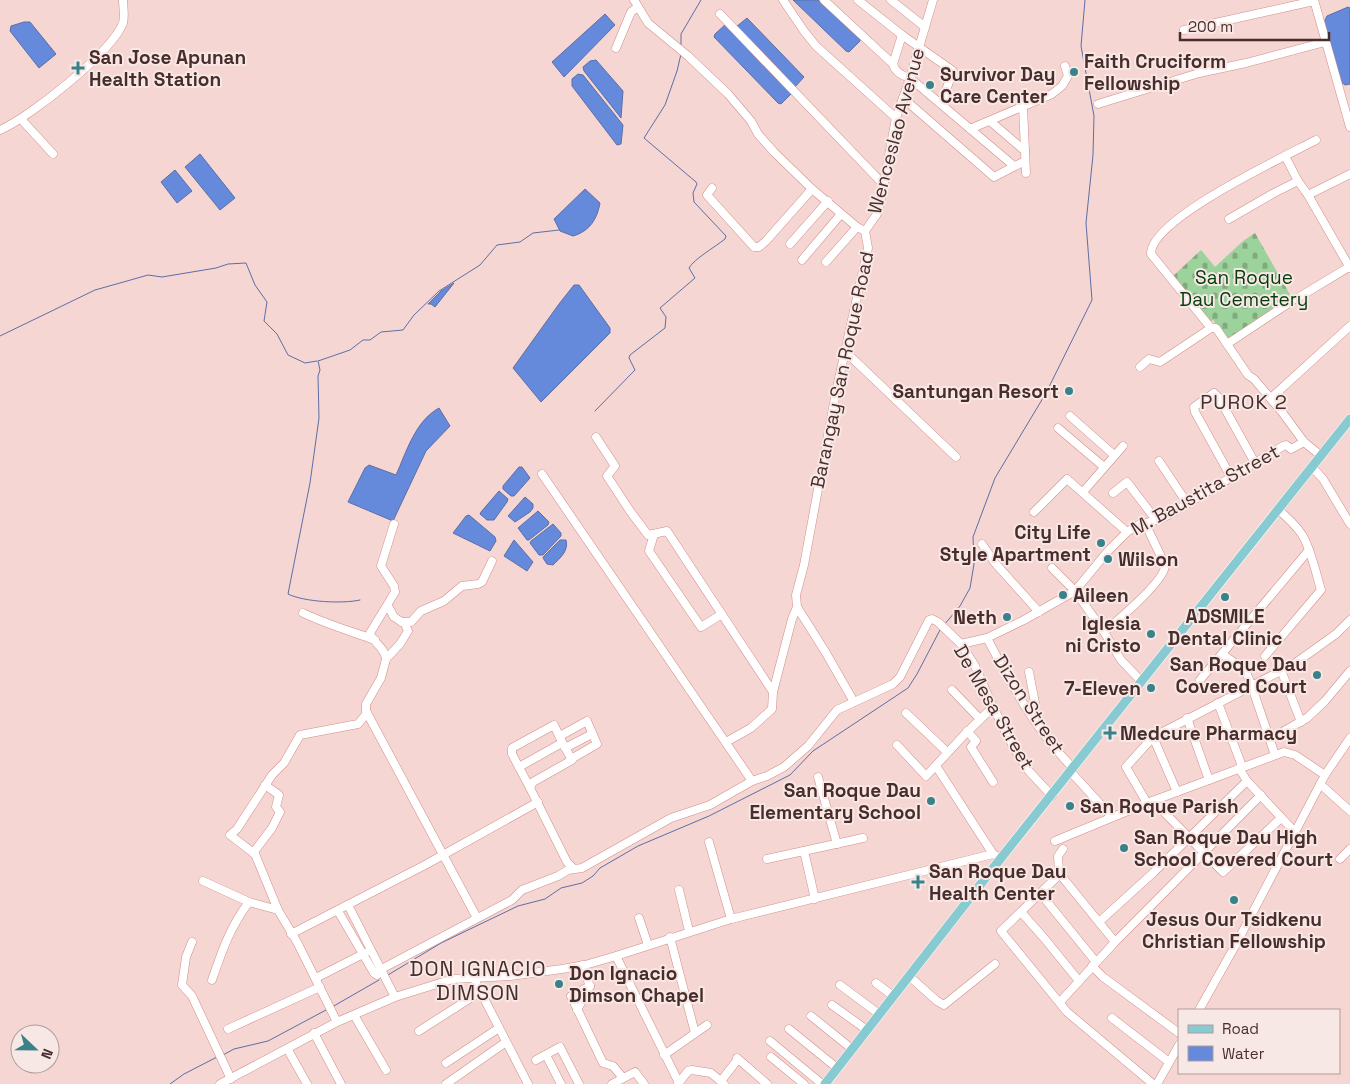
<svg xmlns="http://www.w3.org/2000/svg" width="1350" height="1084" viewBox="0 0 1350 1084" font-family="'Space Grotesk',sans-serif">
<defs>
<pattern id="cemetery-stones" width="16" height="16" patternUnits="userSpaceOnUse" patternTransform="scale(1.25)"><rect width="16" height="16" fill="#9cd29b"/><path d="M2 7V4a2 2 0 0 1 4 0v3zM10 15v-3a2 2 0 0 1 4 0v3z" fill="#81ab7f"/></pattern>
</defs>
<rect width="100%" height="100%" fill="#f5d6d3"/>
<path fill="url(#cemetery-stones)" d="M1255 233 1293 300 1230 340 1226 338 1213 320 1209 322 1172 277 1201 250 1215 267 1243 241Z"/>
<g fill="#658adb" stroke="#5d6ea6">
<path d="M793 0H818L860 39V41L849 52 846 51Z"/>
<path d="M1348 7 1350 8V84L1345 85 1341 82 1324 22 1327 16Z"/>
<path d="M605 14 615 25 564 77 552 62Z"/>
<path d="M747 18 804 77 794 88 736 27Z"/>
<path d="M24 22H30L56 54 39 68 10 31 11 26Z"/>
<path d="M726 24 792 93 781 104 778 103 714 37 715 34Z"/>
<path d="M596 60 623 91 621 118 584 71 583 67 590 61Z"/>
<path d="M578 74 583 75 623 125 621 144 617 145 572 86V79Z"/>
<path d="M200 154 235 198 220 210 185 167Z"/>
<path d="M175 170 192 191 177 203 161 182Z"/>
<path d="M585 189 600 203C597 219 590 231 573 236L560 231 554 219Z"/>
<path d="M454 283 435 307 431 304H428L441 291Z"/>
<path d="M574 285H579L610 328V333L541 402 513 368 559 304Z"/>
<path d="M439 408 450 426 426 451 393 521 348 502 365 468 369 465 396 475C406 453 415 421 439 408Z"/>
<path d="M519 467H522L530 478 514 496H511L503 489V486Z"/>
<path d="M499 491 508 499 507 502 494 520H487L480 514 481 512Z"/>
<path d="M525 497 533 504V508L530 512 515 522 508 516Z"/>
<path d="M538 511 549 522 548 525 529 540H527L518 528Z"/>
<path d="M469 515 495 537 496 541 490 551 453 533 466 516Z"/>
<path d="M553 524 561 533V536L543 555H539L530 543 531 541Z"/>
<path d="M514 540 533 562 527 571 504 556Z"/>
<path d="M560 540H566C569 551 560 558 553 565L547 564 543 558 544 556Z"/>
</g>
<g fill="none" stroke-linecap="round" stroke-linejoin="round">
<g stroke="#5d6ea6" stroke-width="1">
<path d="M681 45V34L701 0"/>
<path d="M0 336 95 290 127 281 148 275 162 277 216 268 228 264 246 263 255 285 267 302 264 321 277 334 288 355 305 363 317 361"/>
<path d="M595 411 635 370 629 358 630 355 665 328 666 317 660 308 695 278 689 268C694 259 715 247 725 239L726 236 694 202 693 193 697 184 696 182 644 138 665 105 677 71 681 54"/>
<path d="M360 600C343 604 304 602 288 594L310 483 319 418 318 376 320 370 318 361 350 350 363 340H370L381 332 403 330 414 315 439 291 480 265 497 245 520 242 533 233 559 230"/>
<path d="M944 625 960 606 970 588 974 564 973 537 995 478 1046 393 1092 300 1086 223 1093 155 1094 116 1081 46 1085 0"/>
<path d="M388 975 441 943 518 906 545 899 561 888 582 883 593 876 600 868 638 846 709 816 790 775 813 751 908 688 917 674 940 630"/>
<path d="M332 1007 379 980"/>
<path d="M223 1055 234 1049 268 1041 326 1010"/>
<path d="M170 1084 184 1074 217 1057"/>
</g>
<defs>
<g id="minor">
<path d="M634 0 648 23 688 56 728 94 751 121 758 134 774 152 812 189 857 227 865 231 868 248 836 392 804 565 796 595 797 607 792 619 773 692 772 709 751 728 726 742"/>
<path d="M783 0 804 31 816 46 896 118"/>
<path d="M824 0 893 64C895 72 903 76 910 78L1014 166"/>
<path d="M858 0 902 35 953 71 941 104"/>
<path d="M891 0 925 27"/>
<path d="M1314 0 1350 127"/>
<path d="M720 14 883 184"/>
<path d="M1184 30 1314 1"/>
<path d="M616 48 631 12 638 7"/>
<path d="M893 64 902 35"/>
<path d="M903 98 994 177 1025 161"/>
<path d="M1098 104 1199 73 1246 63 1325 42"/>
<path d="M1023 107 1026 173"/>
<path d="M21 119 53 154"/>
<path d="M990 121 1025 151"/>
<path d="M970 129 1052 94 1062 86 1068 76 1065 66"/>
<path d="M0 130C29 118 112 52 123 23 125 15 123 7 123 0"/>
<path d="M1285 156 1298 181 1308 195"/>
<path d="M1350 174 1308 195 1350 268"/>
<path d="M712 188 707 195 754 247H759L766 241 812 189"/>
<path d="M1229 219 1274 193 1298 181"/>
<path d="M865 231 877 214 880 203 896 118 910 78 933 0"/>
<path d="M790 244 828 201"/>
<path d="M802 260 841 214"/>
<path d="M826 262 857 227"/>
<path d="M1301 296 1349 267"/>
<path d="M1211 328 1151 254C1150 219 1286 156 1316 140"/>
<path d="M1227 344 1292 301"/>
<path d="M843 355 851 357 956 457"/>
<path d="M1140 367 1149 359 1160 362 1211 328H1216L1248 375 1254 379 1282 412 1304 442 1320 455"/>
<path d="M1271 398 1350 326"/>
<path d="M1070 416 1114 455"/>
<path d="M1058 428 1104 467"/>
<path d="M596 437 615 466 607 476 630 511 648 535 667 531 773 692"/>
<path d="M1159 461 1187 503"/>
<path d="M1312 467 1323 479 1350 524"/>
<path d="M542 474 752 781"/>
<path d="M1231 477 1195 412 1194 407 1214 393 1219 398 1255 463"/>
<path d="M1083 492 1123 446"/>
<path d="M1113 493 1127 482 1156 520"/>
<path d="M1034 512 1067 479 1127 532"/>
<path d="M654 534 649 551 701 627 722 614"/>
<path d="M982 544 995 563 1039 612"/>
<path d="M1052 568 1075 591 1104 632 1121 660 1141 681"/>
<path d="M388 606 394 617 405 624 408 631 400 644 386 659 381 678 366 704V711L477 918"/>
<path d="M797 607 826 653 854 702"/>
<path d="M303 613C326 624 350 631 375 640"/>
<path d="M402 622H411L421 611 444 601 462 586 478 584 482 582 492 561"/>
<path d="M1104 632C1117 621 1166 580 1165 565L1145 523"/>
<path d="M987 638C1011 684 1036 731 1073 768"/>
<path d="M961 644 987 638 1024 620 1075 591 1108 551 1127 532 1138 525 1161 519 1177 510 1283 446 1286 445 1291 449 1304 442"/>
<path d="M1222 654 1245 670 1251 684 1275 755"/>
<path d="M1265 656 1321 590C1316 573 1312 554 1304 538 1298 526 1287 518 1278 509"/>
<path d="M386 659C385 647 373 643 370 633L395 592 394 586 381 566 394 524"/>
<path d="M1281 670 1301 722"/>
<path d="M1200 680 1309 550"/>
<path d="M952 690 980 719"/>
<path d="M1218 703 1242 766"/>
<path d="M1028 709 1035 703 1029 672"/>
<path d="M906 713 947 752"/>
<path d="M1187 718 1209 780"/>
<path d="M967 731 976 741 971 747 993 782"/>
<path d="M560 736 587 721 597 744 571 759"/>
<path d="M1153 737 1177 792"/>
<path d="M1270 739 1307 718 1325 701 1350 671"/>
<path d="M897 745 926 776 965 734 993 707"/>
<path d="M565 748 592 734"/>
<path d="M936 766 993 854"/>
<path d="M519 767 560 744H563L572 760 533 782 530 788 567 862 573 868"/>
<path d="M1239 768 1247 781 1294 831"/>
<path d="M1070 771 1112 817"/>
<path d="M818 777 837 844"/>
<path d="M1320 784 1350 811"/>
<path d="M530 788 512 754V748L554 725 563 744"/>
<path d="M1153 801 1223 872 1281 818"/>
<path d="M1147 803 1126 767 1153 737 1294 664 1336 634 1350 620"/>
<path d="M1055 841 1147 803 1284 752 1295 755 1325 775"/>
<path d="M709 842 731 919"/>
<path d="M1063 849 1058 856 1059 871 1063 878 1115 942"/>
<path d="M804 851 815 899"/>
<path d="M253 853 272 828 280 812 276 807 279 795 265 785"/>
<path d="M767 859 863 838"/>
<path d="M1340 859 1350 849"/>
<path d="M1060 874 1001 931 1067 1012 1153 1084"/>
<path d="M203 881 249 902 278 910"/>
<path d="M679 890 689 931"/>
<path d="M1040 893 1096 962"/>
<path d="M348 905 395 997"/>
<path d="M338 911 374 973 377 975"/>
<path d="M1021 912 1044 938 1079 981"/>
<path d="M639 918 648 945"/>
<path d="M1099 922 1154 872 1247 781"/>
<path d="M291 934 425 865 538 802"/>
<path d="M670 937 695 1033"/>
<path d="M192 942 186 957 182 985 192 996 231 1079"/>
<path d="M616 956 679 1083"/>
<path d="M582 965 590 986 571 996 603 1063 613 1066 623 1078"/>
<path d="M1092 966 1103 977 1179 1033"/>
<path d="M374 973 512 900 522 890 558 876 568 870 582 868 671 818 710 805 752 781 767 776 784 767 808 746 837 710 893 684 900 677 929 620 932 619 938 622 961 644 975 666 993 707 1015 750 1027 769 1052 796"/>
<path d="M909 976 937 1001 944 1005 995 964"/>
<path d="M473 977 528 1084"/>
<path d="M316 978 365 953"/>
<path d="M212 980C222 951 230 927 249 902"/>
<path d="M876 983 893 996"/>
<path d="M840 985 879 1014"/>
<path d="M1060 1002 1115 942 1261 795"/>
<path d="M832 1005 867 1030"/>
<path d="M577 1010 590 986"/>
<path d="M1199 1010 1235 946 1325 775 1350 738"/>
<path d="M354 1015 386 1070"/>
<path d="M811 1016 852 1049"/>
<path d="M1112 1018 1169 1062"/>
<path d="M337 1022 297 942 278 910 255 854 230 835 237 829 272 775 284 763 300 735 358 724 367 713"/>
<path d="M228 1029 320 987"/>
<path d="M789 1029 837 1068"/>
<path d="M419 1031 480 992"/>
<path d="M314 1033 341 1084"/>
<path d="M770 1041 822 1084"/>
<path d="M288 1050 307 1084"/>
<path d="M546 1055 561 1084"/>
<path d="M664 1055 707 1025"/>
<path d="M771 1057 804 1084"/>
<path d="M737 1058 767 1084"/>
<path d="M536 1060 560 1047 579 1084"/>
<path d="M446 1063 499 1028"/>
<path d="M721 1081 738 1059"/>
<path d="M220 1084 337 1022 395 997 453 979 510 976 562 969 585 965 616 956 731 919 993 854 1001 858"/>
<path d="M446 1084 506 1042"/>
<path d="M612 1084 635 1072 644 1084"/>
<path d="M678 1084 688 1071 692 1070 711 1073 724 1084"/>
<path d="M1157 1084 1179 1045"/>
</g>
<path id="major" d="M825 1084 1001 858 1350 419"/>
</defs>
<use href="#minor" stroke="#d38e88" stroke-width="9"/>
<use href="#major" stroke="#fff" stroke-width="10"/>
<use href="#minor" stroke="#fff" stroke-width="8"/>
<use href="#major" stroke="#88cad1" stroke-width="9"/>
</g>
<g fill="#3a8289" stroke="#f7e8e6" stroke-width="2">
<path d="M75.5 60.5h5v5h5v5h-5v5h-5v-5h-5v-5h5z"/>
<circle cx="1074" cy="72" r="5"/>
<circle cx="930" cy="85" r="5"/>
<circle cx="1069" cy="391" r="5"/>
<circle cx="1101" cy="543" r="5"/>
<circle cx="1108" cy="559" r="5"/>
<circle cx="1063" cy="595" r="5"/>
<circle cx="1225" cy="597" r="5"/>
<circle cx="1007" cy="617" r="5"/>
<circle cx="1151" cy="634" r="5"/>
<circle cx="1317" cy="675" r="5"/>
<circle cx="1151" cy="688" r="5"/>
<path d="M1107.5 725.5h5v5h5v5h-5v5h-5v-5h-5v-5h5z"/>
<circle cx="931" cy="801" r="5"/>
<circle cx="1070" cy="806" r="5"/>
<circle cx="1124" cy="848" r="5"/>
<path d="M915.5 874.5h5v5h5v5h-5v5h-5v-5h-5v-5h5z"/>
<circle cx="1234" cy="900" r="5"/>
<circle cx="559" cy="984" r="5"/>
</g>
<g text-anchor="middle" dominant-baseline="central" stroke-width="4" stroke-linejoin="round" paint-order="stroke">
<g font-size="19" font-weight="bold" fill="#492d2b" stroke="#f7e8e6" text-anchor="start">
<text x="89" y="57">San Jose Apunan<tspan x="89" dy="22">Health Station</tspan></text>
<text x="1084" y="61">Faith Cruciform<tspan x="1084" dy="22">Fellowship</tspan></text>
<text x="940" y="74">Survivor Day<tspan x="940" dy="22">Care Center</tspan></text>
<text x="1059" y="391" text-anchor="end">Santungan Resort</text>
<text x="1091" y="532" text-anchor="end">City Life<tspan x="1091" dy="22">Style Apartment</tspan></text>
<text x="1118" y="559">Wilson</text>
<text x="1073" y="595">Aileen</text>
<text x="1225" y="616" text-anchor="middle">ADSMILE<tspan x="1225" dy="22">Dental Clinic</tspan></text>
<text x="997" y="617" text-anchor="end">Neth</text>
<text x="1141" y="623" text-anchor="end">Iglesia<tspan x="1141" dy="22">ni Cristo</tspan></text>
<text x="1307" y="664" text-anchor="end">San Roque Dau<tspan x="1307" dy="22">Covered Court</tspan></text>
<text x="1141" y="688" text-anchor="end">7-Eleven</text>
<text x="1120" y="733">Medcure Pharmacy</text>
<text x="921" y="790" text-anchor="end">San Roque Dau<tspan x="921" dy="22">Elementary School</tspan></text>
<text x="1080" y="806">San Roque Parish</text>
<text x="1134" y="837">San Roque Dau High<tspan x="1134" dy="22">School Covered Court</tspan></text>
<text x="929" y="871">San Roque Dau<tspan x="929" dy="22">Health Center</tspan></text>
<text x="1234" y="919" text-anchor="middle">Jesus Our Tsidkenu<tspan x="1234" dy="22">Christian Fellowship</tspan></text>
<text x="569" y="973">Don Ignacio<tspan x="569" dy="22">Dimson Chapel</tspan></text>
</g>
<g font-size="19" fill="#492d2b" stroke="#f7e8e6">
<text transform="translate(896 131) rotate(-75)">Wenceslao Avenue</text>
<text transform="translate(842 370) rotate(-78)">Barangay San Roque Road</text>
<text transform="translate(1205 490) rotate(-29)">M. Baustita Street</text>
<text transform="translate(1029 704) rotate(57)">Dizon Street</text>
<text transform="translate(994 707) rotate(60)">De Mesa Street</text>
</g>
<g font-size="19" fill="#043d0b" stroke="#f7e8e6">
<text x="1244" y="277">San Roque<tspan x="1244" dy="22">Dau Cemetery</tspan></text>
</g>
<g font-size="20" letter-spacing="1" fill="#492d2b" stroke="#f7e8e6">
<text x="1244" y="402">PUROK 2</text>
</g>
<g font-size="21" letter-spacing="1" fill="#492d2b" stroke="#f7e8e6">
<text x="478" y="968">DON IGNACIO<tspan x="478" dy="24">DIMSON</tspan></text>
</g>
</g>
<rect x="1178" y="1009" width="162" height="65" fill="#f7e8e6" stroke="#b19d9b"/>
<rect x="1188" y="1025" width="25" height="8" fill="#88cad1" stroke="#b19d9b"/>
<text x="1222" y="1034" font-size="15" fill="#492d2b">Road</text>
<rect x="1188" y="1046" width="25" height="15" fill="#658adb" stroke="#b19d9b"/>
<text x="1222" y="1059" font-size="15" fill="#492d2b">Water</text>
<g transform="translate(35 1049) rotate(112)"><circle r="24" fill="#f7e8e6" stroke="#b19d9b"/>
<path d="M0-4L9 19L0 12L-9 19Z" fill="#3a8289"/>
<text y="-8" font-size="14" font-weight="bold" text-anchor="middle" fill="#492d2b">N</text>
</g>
<path d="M1180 32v8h149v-8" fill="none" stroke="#492d2b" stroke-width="2.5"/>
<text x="1188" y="32" font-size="15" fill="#492d2b" stroke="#f7e8e6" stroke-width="4" paint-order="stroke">200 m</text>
</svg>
